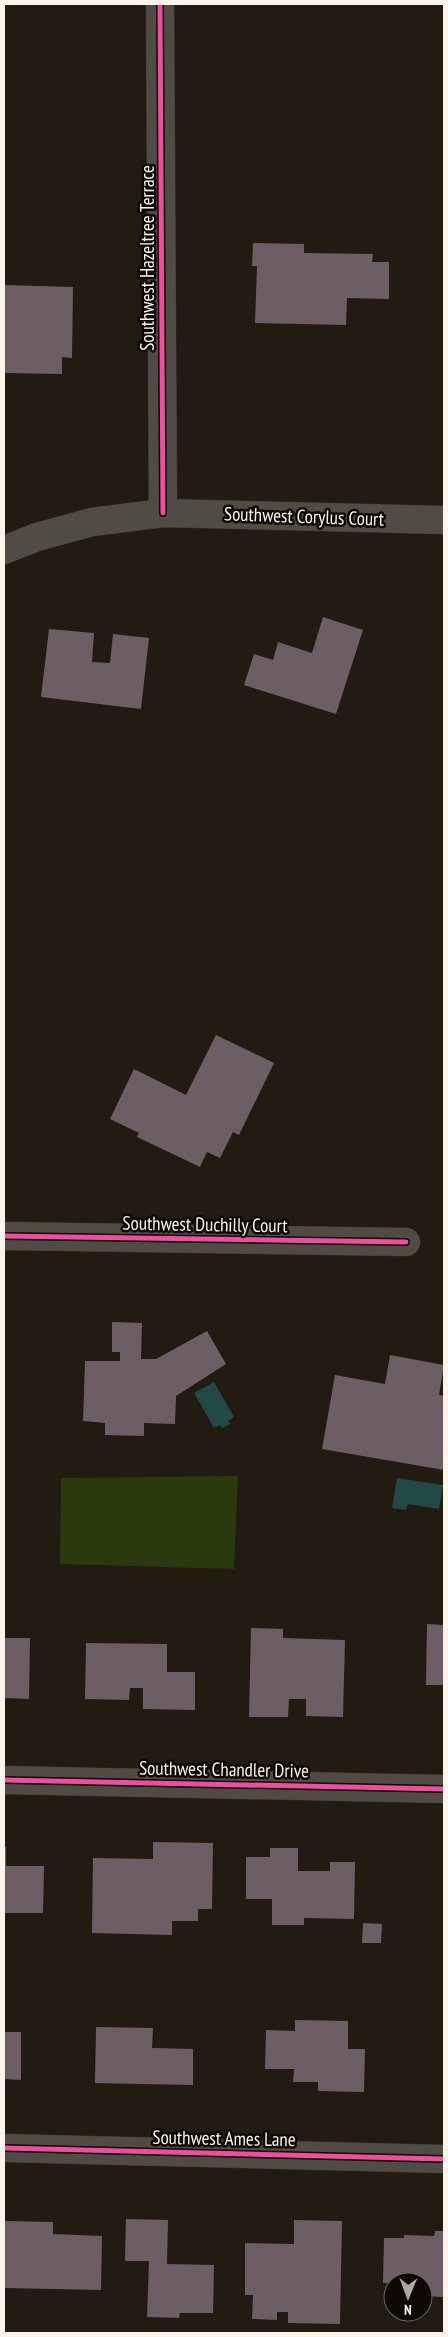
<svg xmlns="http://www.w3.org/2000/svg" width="448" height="2337" viewBox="0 0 448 2337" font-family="'PT Sans Narrow',sans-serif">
<rect width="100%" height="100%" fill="#211b11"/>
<path fill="#2b390e" d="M238 1476 234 1569 60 1564 61 1478Z"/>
<g fill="#224848">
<path d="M214 1382 234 1417 228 1421 230 1424 222 1428 220 1425 214 1428 194 1393Z"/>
<path d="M397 1478 443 1485 439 1509 408 1504 406 1510 392 1508Z"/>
</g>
<g fill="#6d5e66">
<path d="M253 243 304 244V253L373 254 372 262H389V299L347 298 346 325 255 323 257 266H252Z"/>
<path d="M4 285 73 287 72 358 62 357V374L4 373Z"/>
<path d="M323 617 363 630 336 714 244 685 254 654 273 660 278 642 312 653Z"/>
<path d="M49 629 94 633 92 662 110 663 113 634 149 638 141 709 41 697Z"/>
<path d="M216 1035 274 1063 239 1135 233 1132 220 1158 207 1152 200 1167 137 1137 139 1133 110 1119 134 1069 186 1095Z"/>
<path d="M112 1322 142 1323 141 1359H156L207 1331 226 1364 176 1396 175 1424 144 1423V1436L105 1435V1423L83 1421 85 1361H120V1352H112Z"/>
<path d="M390 1355 444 1365 439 1395 444 1396V1470L322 1449 335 1375 385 1384Z"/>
<path d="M427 1624 444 1625V1685H426Z"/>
<path d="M251 1628 283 1629V1638L345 1640 343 1717 306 1716V1699H289L288 1717H249Z"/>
<path d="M4 1638H30L29 1699 4 1698Z"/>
<path d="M86 1643 167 1644V1672H195V1710L143 1709V1688H130L129 1700 85 1699Z"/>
<path d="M153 1842 213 1843 212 1909H198V1921H172V1935L92 1933 93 1858 153 1859Z"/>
<path d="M4 1847H6V1866H44L43 1913H4Z"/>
<path d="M270 1848H298V1871H330V1862H355L354 1919 304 1918V1925H272V1899H246V1857H270Z"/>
<path d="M363 1923 382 1924 381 1943H362Z"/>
<path d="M295 2020 348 2021V2049H365L364 2092 318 2091V2082H293L294 2069H265L266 2030 295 2031Z"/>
<path d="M96 2027 153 2028 152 2048 193 2049V2085L95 2083Z"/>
<path d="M4 2032H21V2080L4 2079Z"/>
<path d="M126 2219 168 2220 167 2264 214 2265 213 2313H180L179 2318 147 2317 149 2261H125Z"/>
<path d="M294 2220 342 2221 340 2324 288 2323V2312H277V2320L252 2319 253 2295H245V2243L294 2244Z"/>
<path d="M4 2221 53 2222V2234L102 2236 101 2290 4 2288Z"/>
<path d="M435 2231H444V2297L423 2296V2282L383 2283 384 2238H404V2235L434 2236Z"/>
</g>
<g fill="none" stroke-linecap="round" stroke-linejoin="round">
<defs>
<g id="minor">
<path d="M160 4 163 513"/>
<path d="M4 550 37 537 92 522 163 513 444 520"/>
<path d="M4 1236 406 1242"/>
<path d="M4 1780 444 1789"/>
<path d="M4 2148 444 2159"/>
</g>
</defs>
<use href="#minor" stroke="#3a352e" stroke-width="29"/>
<use href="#minor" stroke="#504c45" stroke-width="28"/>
<defs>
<g id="cycleway">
<path d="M160 4 163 513"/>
<path d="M4 1236 406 1242"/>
<path d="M4 1780 444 1789"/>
<path d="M4 2148 444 2159"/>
</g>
</defs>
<use href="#cycleway" stroke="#0c0803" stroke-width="8"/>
<use href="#cycleway" stroke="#ef4d9e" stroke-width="5"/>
</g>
<g text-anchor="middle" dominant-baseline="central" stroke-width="5" stroke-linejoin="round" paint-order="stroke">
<g font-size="19" fill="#fbf4e9" stroke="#0c0803">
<text transform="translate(147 258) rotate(-90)">Southwest Hazeltree Terrace</text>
<text transform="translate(304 516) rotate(2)">Southwest Corylus Court</text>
<text transform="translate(205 1224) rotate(1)">Southwest Duchilly Court</text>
<text transform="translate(224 1769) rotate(1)">Southwest Chandler Drive</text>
<text transform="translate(224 2138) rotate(1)">Southwest Ames Lane</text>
</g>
</g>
<rect width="448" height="2337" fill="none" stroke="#fbf4e9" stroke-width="10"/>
<g transform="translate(408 2297) rotate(181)"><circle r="24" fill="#0c0803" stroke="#6c665f"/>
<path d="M0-4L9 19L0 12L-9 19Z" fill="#afa89d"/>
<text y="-8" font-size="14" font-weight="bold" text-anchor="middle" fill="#fbf4e9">N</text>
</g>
</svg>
